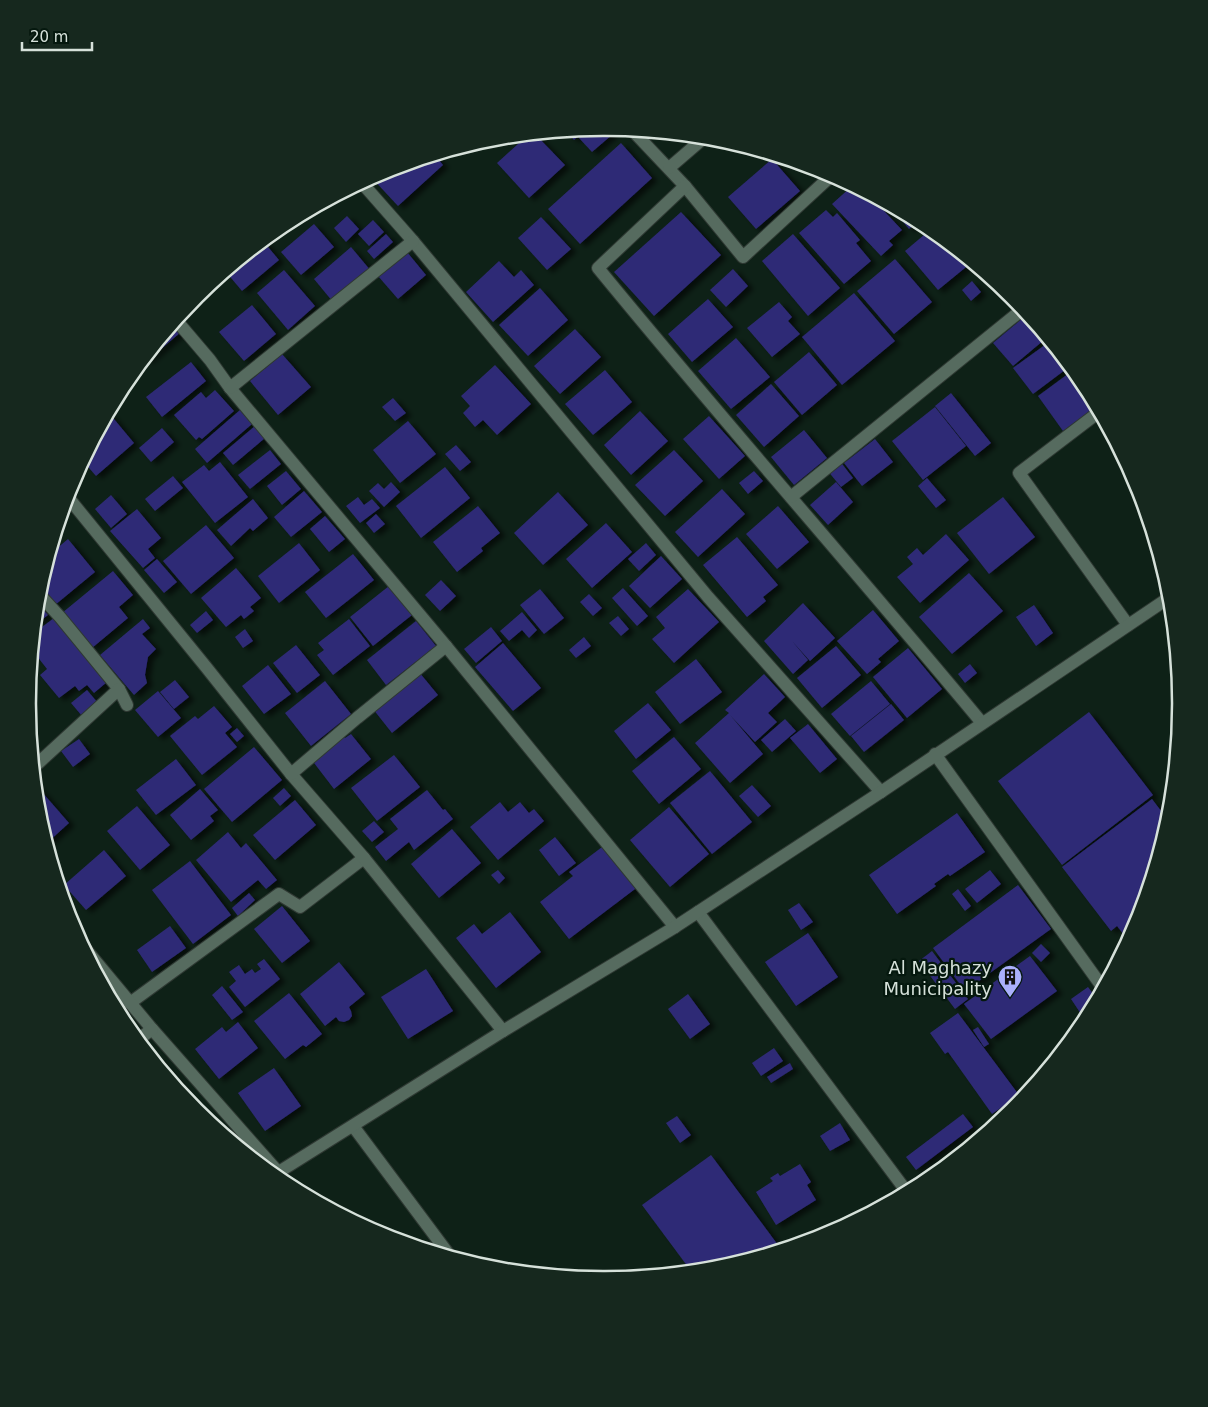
<svg xmlns="http://www.w3.org/2000/svg" width="1208" height="1407" viewBox="0 0 1208 1407" font-family="'DejaVu Sans',sans-serif">
<defs>
<filter id="shadow"><feDropShadow dx="5.5" dy="3" stdDeviation="2.5" flood-color="#0009"/></filter>
</defs>
<rect width="100%" height="100%" fill="#0e2117"/>
<g fill="#2e2a76" filter="url(#shadow)">
<path d="M607 127 613 134 592 152 579 138 589 129Z"/>
<path d="M586 129 574 140 566 131 579 129Z"/>
<path d="M529 134H535L565 165 529 198 497 163Z"/>
<path d="M621 143 652 178 580 244 548 209Z"/>
<path d="M435 155 443 165 398 206 371 177 384 171Z"/>
<path d="M772 159 800 191 756 229 728 197Z"/>
<path d="M852 186 869 195 902 230 889 241 893 245 881 256 832 204Z"/>
<path d="M826 210 833 217 837 213 860 240 856 243 871 261 844 284 799 233Z"/>
<path d="M898 210 912 218 919 221 909 229 895 212Z"/>
<path d="M681 212 721 255 654 316 614 272Z"/>
<path d="M347 216 359 229 346 242 334 228Z"/>
<path d="M541 217 571 249 547 270 518 238Z"/>
<path d="M373 220 384 232 369 246 358 234Z"/>
<path d="M314 224 334 247 301 275 281 252Z"/>
<path d="M931 229 971 263 938 290 905 251Z"/>
<path d="M386 234 393 242 374 259 367 251Z"/>
<path d="M793 234 840 288 808 316 762 261Z"/>
<path d="M263 241 279 260 242 291 226 272Z"/>
<path d="M351 247 371 271 333 302 314 279Z"/>
<path d="M407 252 426 275 398 299 378 276Z"/>
<path d="M895 259 932 302 894 334 857 291Z"/>
<path d="M499 261 514 277 521 270 534 285 493 322 466 292Z"/>
<path d="M733 269 748 286 726 307 710 290Z"/>
<path d="M284 270 315 306 288 330 257 293Z"/>
<path d="M972 281 981 292 971 301 962 290Z"/>
<path d="M540 288 568 320 528 356 499 325Z"/>
<path d="M854 293 895 341 842 385 802 337Z"/>
<path d="M708 299 733 327 692 362 668 334Z"/>
<path d="M779 302 792 317 788 321 800 334 772 357 747 328Z"/>
<path d="M252 305 276 334 244 361 219 332Z"/>
<path d="M1024 317 1044 340 1013 366 993 343Z"/>
<path d="M174 324 181 332 147 361 145 359Z"/>
<path d="M575 329 601 357 560 394 534 366Z"/>
<path d="M736 338 770 377 731 409 698 371Z"/>
<path d="M1049 342 1069 367 1033 394 1013 368Z"/>
<path d="M809 352 837 385 802 415 774 382Z"/>
<path d="M282 354 311 387 278 415 250 381Z"/>
<path d="M191 362 206 381 162 417 146 397Z"/>
<path d="M495 365 531 404 497 435 483 420 475 427 463 413 470 406 461 396Z"/>
<path d="M605 370 632 402 593 435 565 404Z"/>
<path d="M1072 371 1090 395 1096 407 1063 431 1038 396Z"/>
<path d="M771 384 799 416 764 447 736 415Z"/>
<path d="M215 390 234 411 202 439 199 437 196 440 174 415 201 392 206 398Z"/>
<path d="M951 393 991 443 975 456 935 406Z"/>
<path d="M393 398 406 413 395 421 382 407Z"/>
<path d="M935 407 966 446 923 480 892 441Z"/>
<path d="M240 410 252 424 207 463 195 449Z"/>
<path d="M640 411 668 441 631 475 604 445Z"/>
<path d="M109 413 134 443 96 476 83 461Z"/>
<path d="M709 416 745 456 719 479 683 439Z"/>
<path d="M408 421 436 454 400 483 373 450Z"/>
<path d="M255 426 265 438 233 465 223 453Z"/>
<path d="M162 428 174 442 151 462 139 448Z"/>
<path d="M804 430 827 458 794 485 771 457Z"/>
<path d="M875 439 893 462 862 486 844 463Z"/>
<path d="M456 445 471 462 460 471 445 454Z"/>
<path d="M270 450 281 464 250 489 238 475Z"/>
<path d="M674 450 703 481 665 516 635 485Z"/>
<path d="M839 460 853 478 841 487 827 470Z"/>
<path d="M220 462 248 497 215 523 182 482 204 465 209 471Z"/>
<path d="M445 467 470 498 421 538 396 506Z"/>
<path d="M286 471 301 489 282 505 267 486Z"/>
<path d="M754 471 763 481 748 494 739 483Z"/>
<path d="M173 476 183 488 155 511 145 499Z"/>
<path d="M927 478 946 500 936 508 918 486Z"/>
<path d="M391 482 400 492 384 507 369 491 378 483 384 489Z"/>
<path d="M836 482 853 502 828 525 810 505Z"/>
<path d="M722 489 745 514 698 557 675 532Z"/>
<path d="M304 491 322 512 291 537 274 517Z"/>
<path d="M558 492 588 525 543 565 514 533Z"/>
<path d="M111 495 127 514 111 528 95 509Z"/>
<path d="M358 497 364 505 372 499 380 508 360 523 346 506Z"/>
<path d="M1003 497 1035 537 989 574 957 533Z"/>
<path d="M253 499 268 518 253 531 250 528 231 546 217 530Z"/>
<path d="M478 506 500 533 481 548 483 551 457 572 433 542Z"/>
<path d="M778 506 809 542 777 569 746 534Z"/>
<path d="M137 509 161 538 148 549 155 558 143 568 110 531Z"/>
<path d="M376 514 385 524 374 533 366 523Z"/>
<path d="M325 516 345 539 329 552 310 529Z"/>
<path d="M606 523 632 552 592 588 566 559Z"/>
<path d="M206 525 234 558 191 594 163 561Z"/>
<path d="M946 534 969 560 920 603 897 577 913 564 907 557 917 548 923 555Z"/>
<path d="M737 537 778 585 763 597 766 601 747 617 703 565Z"/>
<path d="M68 539 95 572 55 605 40 587 49 555Z"/>
<path d="M299 543 320 570 279 603 258 576Z"/>
<path d="M646 543 656 555 639 571 628 559Z"/>
<path d="M353 554 374 580 326 618 305 592Z"/>
<path d="M661 556 682 579 650 608 629 586Z"/>
<path d="M157 559 177 582 164 593 144 570Z"/>
<path d="M236 568 261 598 250 607 254 611 244 619 241 615 226 627 201 598Z"/>
<path d="M113 571 133 595 119 607 128 618 92 648 62 613Z"/>
<path d="M969 573 1003 611 952 654 919 617Z"/>
<path d="M441 580 456 596 440 611 425 595Z"/>
<path d="M389 586 412 615 373 646 350 617Z"/>
<path d="M623 588 648 616 637 626 612 598Z"/>
<path d="M540 589 564 618 544 634 520 605Z"/>
<path d="M688 589 719 622 674 663 652 639 665 628 656 617Z"/>
<path d="M589 594 602 608 593 616 580 602Z"/>
<path d="M37 603 48 615 35 625Z"/>
<path d="M803 603 835 638 810 661 792 641 808 660 793 674 764 641Z"/>
<path d="M1034 605 1053 633 1036 646 1016 617Z"/>
<path d="M873 610 899 641 878 659 881 662 867 674 837 641Z"/>
<path d="M206 611 213 620 197 633 190 625Z"/>
<path d="M522 612 537 630 529 638 522 630 509 641 500 631Z"/>
<path d="M618 616 629 629 621 636 609 623Z"/>
<path d="M54 618 107 682 94 693 87 685 79 691 75 686 59 698 40 675 47 669 33 651 34 633Z"/>
<path d="M143 619 150 628 142 634 156 649 148 657 145 675 147 683 134 695 100 655Z"/>
<path d="M349 619 370 646 333 675 317 655 324 650 318 643Z"/>
<path d="M416 621 436 646 386 685 367 660Z"/>
<path d="M491 627 502 641 476 663 464 649Z"/>
<path d="M245 629 253 641 243 648 235 637Z"/>
<path d="M584 637 591 646 576 658 569 650Z"/>
<path d="M503 643 541 688 513 711 475 667Z"/>
<path d="M296 645 320 675 297 693 273 663Z"/>
<path d="M836 646 861 675 822 708 797 678Z"/>
<path d="M908 648 942 689 907 718 873 677Z"/>
<path d="M696 659 722 692 680 724 655 692Z"/>
<path d="M970 664 977 673 965 683 958 674Z"/>
<path d="M268 665 291 694 264 714 242 686Z"/>
<path d="M419 672 438 695 392 733 373 709Z"/>
<path d="M764 674 785 697 768 713 777 722 755 742 730 715 763 754 730 783 695 743 729 713 725 710Z"/>
<path d="M175 680 189 697 174 709 160 692Z"/>
<path d="M325 681 351 714 311 746 285 713Z"/>
<path d="M871 681 890 704 850 736 831 714Z"/>
<path d="M87 690 98 703 82 716 71 703Z"/>
<path d="M158 691 181 718 158 737 135 710Z"/>
<path d="M648 703 671 730 636 759 614 731Z"/>
<path d="M891 704 904 720 864 752 851 736Z"/>
<path d="M214 706 232 727 225 733 237 747 202 775 170 736 195 716 198 719Z"/>
<path d="M1089 712 1153 795 1062 865 998 781Z"/>
<path d="M785 719 796 731 772 752 761 740Z"/>
<path d="M808 724 837 759 820 773 790 738Z"/>
<path d="M237 728 244 736 237 742 230 734Z"/>
<path d="M351 734 371 759 334 789 311 759 342 735 345 738Z"/>
<path d="M674 737 701 769 659 804 632 771Z"/>
<path d="M79 739 90 754 73 767 61 751Z"/>
<path d="M254 747 282 780 232 822 204 789Z"/>
<path d="M394 755 420 787 377 821 351 788Z"/>
<path d="M176 759 196 785 156 815 136 790Z"/>
<path d="M710 771 752 822 712 854 670 803Z"/>
<path d="M35 784 69 823 47 843 39 816Z"/>
<path d="M752 785 771 806 758 817 739 796Z"/>
<path d="M284 788 291 796 280 806 273 798Z"/>
<path d="M200 789 218 810 210 816 214 821 191 840 170 815Z"/>
<path d="M427 790 443 810 445 809 453 819 414 850 409 842 386 861 375 847 398 829 390 819Z"/>
<path d="M1152 799 1168 820 1137 924 1128 940 1117 926 1111 931 1062 867Z"/>
<path d="M295 800 316 825 275 860 253 835Z"/>
<path d="M500 802 508 812 520 802 529 813 534 809 544 821 498 860 470 827Z"/>
<path d="M137 806 170 845 140 870 107 831Z"/>
<path d="M669 807 709 854 670 887 630 840Z"/>
<path d="M957 813 985 852 950 876 948 874 934 884 936 886 897 914 869 875Z"/>
<path d="M374 821 384 832 372 842 362 831Z"/>
<path d="M452 829 481 863 439 898 411 864Z"/>
<path d="M228 832 241 848 246 843 277 880 266 889 258 880 231 902 196 860Z"/>
<path d="M555 837 576 863 559 876 539 850Z"/>
<path d="M606 844 639 886 569 939 540 902 573 876 569 872Z"/>
<path d="M104 850 126 876 86 910 64 885Z"/>
<path d="M190 861 231 915 193 944 152 890Z"/>
<path d="M498 870 505 878 499 884 491 875Z"/>
<path d="M990 870 1001 884 977 903 965 889Z"/>
<path d="M1018 885 1051 929 965 991 933 948Z"/>
<path d="M958 889 971 906 965 911 952 894Z"/>
<path d="M249 893 255 900 238 916 232 908Z"/>
<path d="M799 903 813 922 801 930 788 910Z"/>
<path d="M282 906 310 941 282 963 254 929Z"/>
<path d="M510 912 541 952 496 988 456 938 474 924 482 934Z"/>
<path d="M170 926 186 948 152 972 137 950Z"/>
<path d="M808 933 838 977 796 1006 765 962Z"/>
<path d="M1041 944 1050 953 1041 962 1032 953Z"/>
<path d="M932 951 968 999 955 1009 919 961Z"/>
<path d="M1030 956 1057 991 991 1039 964 1004Z"/>
<path d="M264 959 280 979 245 1007 229 987 236 981 229 972 239 965 245 974 252 969 255 973 261 969 257 964Z"/>
<path d="M339 962 365 994 349 1007 351 1011 352 1016 349 1020 344 1022 339 1021 336 1017 325 1026 300 994Z"/>
<path d="M426 969 453 1011 408 1039 381 997Z"/>
<path d="M222 986 243 1012 232 1020 212 995Z"/>
<path d="M1088 987 1097 999 1085 1020 1071 999Z"/>
<path d="M289 993 322 1034 306 1047 303 1045 285 1059 254 1021Z"/>
<path d="M688 994 710 1024 690 1039 668 1009Z"/>
<path d="M958 1013 1019 1095 992 1114 948 1052 945 1054 930 1033Z"/>
<path d="M238 1022 258 1048 219 1079 195 1049 222 1027 226 1032Z"/>
<path d="M978 1027 989 1044 984 1047 973 1030Z"/>
<path d="M774 1048 783 1061 761 1076 752 1063Z"/>
<path d="M158 1059 185 1091 182 1094 155 1061Z"/>
<path d="M790 1063 793 1069 771 1083 767 1077Z"/>
<path d="M274 1068 301 1106 265 1131 238 1093Z"/>
<path d="M189 1098 206 1117 205 1118 196 1111 187 1099Z"/>
<path d="M963 1114 973 1127 916 1170 906 1157Z"/>
<path d="M677 1116 691 1135 680 1143 666 1123Z"/>
<path d="M840 1123 850 1140 830 1151 820 1136Z"/>
<path d="M711 1155 781 1249 716 1269 691 1271 642 1205Z"/>
<path d="M800 1164 811 1182 807 1185 816 1200 776 1225 756 1192 773 1181 770 1178 778 1173 780 1176Z"/>
</g>
<g fill="none" stroke-linecap="round" stroke-linejoin="round">
<defs>
<g id="service">
<path d="M935 754 1103 988"/>
<path d="M698 912 907 1192"/>
<path d="M130 1003 279 894 300 907 364 858"/>
</g>
<g id="minor">
<path d="M632 130 685 186 743 257 832 175"/>
<path d="M669 168 705 137"/>
<path d="M362 183 413 241 708 597 881 792"/>
<path d="M685 186 598 268C724 422 855 570 982 723"/>
<path d="M176 320 210 360 230 388 446 646 675 927"/>
<path d="M230 388 413 241"/>
<path d="M1099 412 1019 473 1128 625"/>
<path d="M67 496 206 667 291 774 364 858 503 1031"/>
<path d="M791 497 1023 309"/>
<path d="M38 593 60 617 119 689 127 705"/>
<path d="M34 767 119 689"/>
<path d="M291 774 357 718 446 646"/>
<path d="M83 946 152 1029 278 1172"/>
<path d="M138 1040 152 1029"/>
<path d="M353 1126 450 1256"/>
<path d="M274 1175 503 1031 675 927 881 792 1170 597"/>
</g>
</defs>
<use href="#service" stroke="#2f3933" stroke-width="14"/>
<use href="#minor" stroke="#2f3933" stroke-width="14"/>
<use href="#service" stroke="#566b5f" stroke-width="12"/>
<use href="#minor" stroke="#566b5f" stroke-width="12"/>
</g>
<defs>
<symbol id="building-pin" viewBox="-11 -11 22 30"><path d="M0 17L-7.5 6A9.5 9.5 0 1 1 7.5 6Z" fill="#aab0fc" stroke="#05180e"/><path d="M-4-6H4V6H1V3H-1V6H-4ZM-2.5-4.3h1.7v1.8h-1.7ZM.8-4.3h1.7v1.8H.8ZM-2.5-1h1.7V.8h-1.7ZM.8-1h1.7V.8H.8Z" fill="#111"/></symbol>
</defs>
<g fill-rule="evenodd">
<use href="#building-pin" x="996" y="963" width="28" height="38"/>
</g>
<g text-anchor="middle" dominant-baseline="central" stroke-width="4.5" stroke-linejoin="round" paint-order="stroke">
<g font-size="18" fill="#d6e1da" stroke="#05180e" text-anchor="end">
<text x="992" y="967">Al Maghazy<tspan x="992" dy="21">Municipality</tspan></text>
</g>
</g>
<path d="M0 0H1208V1407H0ZM603 136H605A567 567 0 0 1 1172 703V704A567 567 0 0 1 605 1271H603A567 567 0 0 1 36 704V703A567 567 0 0 1 603 136Z" fill="#16281e" fill-rule="evenodd"/>
<path fill="none" stroke="#d6e1da" stroke-width="2.5" d="M603 136H605A567 567 0 0 1 1172 703V704A567 567 0 0 1 605 1271H603A567 567 0 0 1 36 704V703A567 567 0 0 1 603 136Z"/>
<path d="M22 42v8h70v-8" fill="none" stroke="#d6e1da" stroke-width="2.5"/>
<text x="30" y="42" font-size="15" fill="#d6e1da" stroke="#05180e" stroke-width="4" paint-order="stroke">20 m</text>
</svg>
